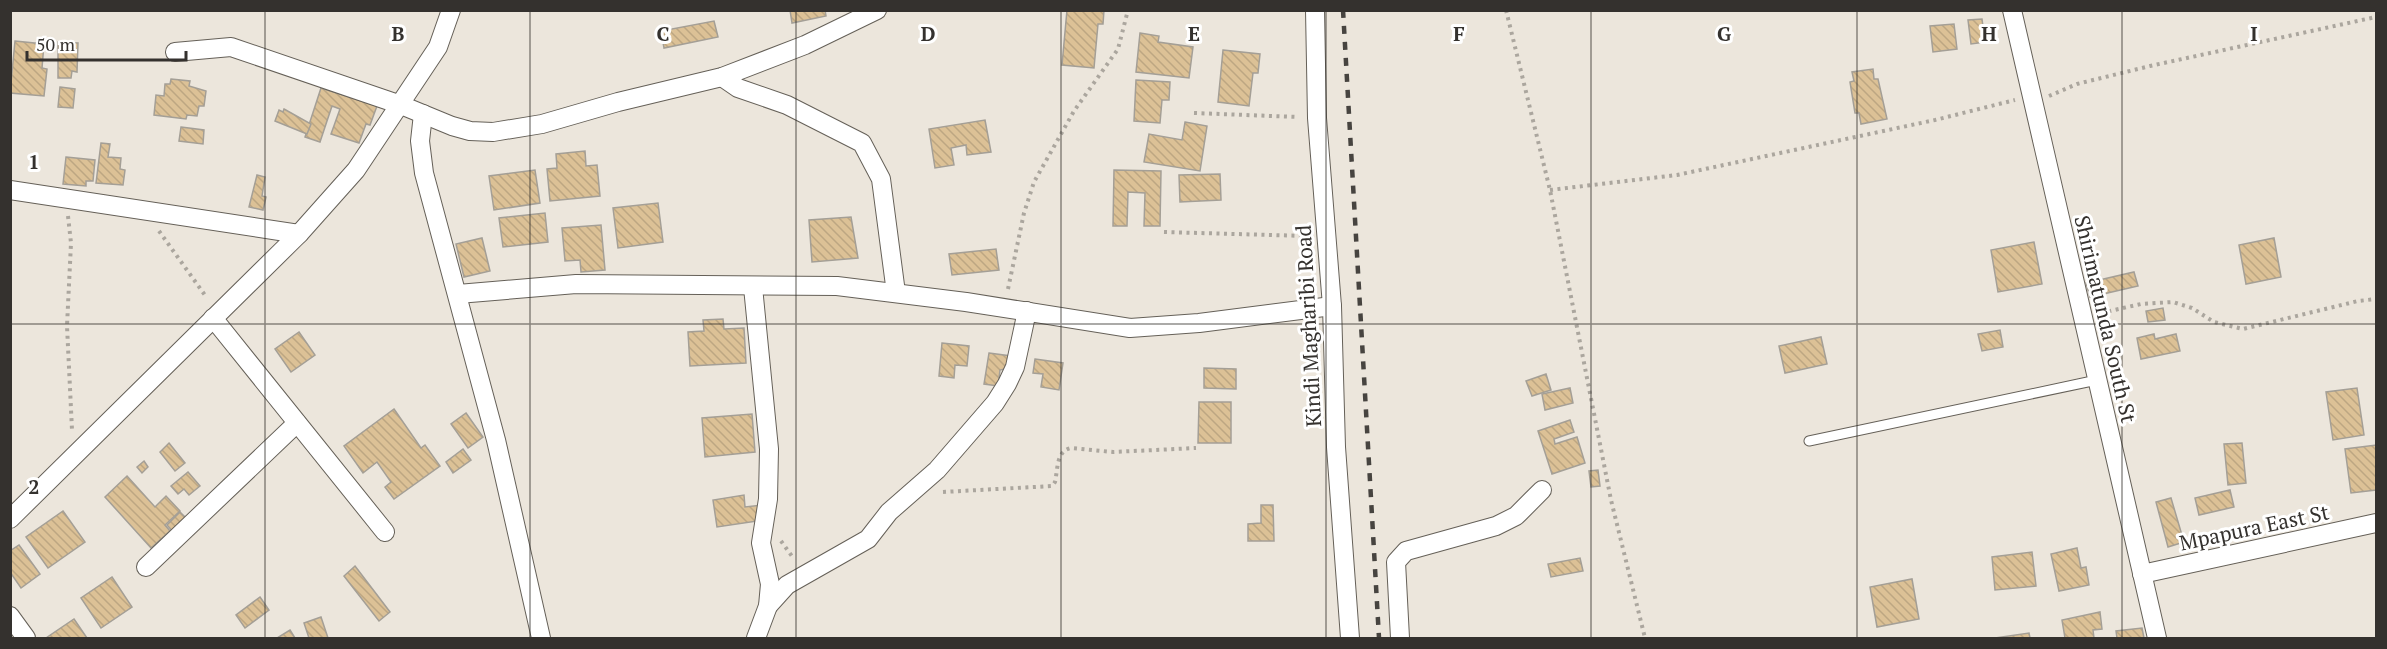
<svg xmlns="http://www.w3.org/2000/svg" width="2387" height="649" viewBox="0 0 2387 649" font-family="'PT Serif',serif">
<defs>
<pattern id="building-back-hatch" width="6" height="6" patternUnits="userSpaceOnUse" patternTransform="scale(1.5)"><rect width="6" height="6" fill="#dcc196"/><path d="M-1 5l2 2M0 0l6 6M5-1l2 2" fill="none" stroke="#bda682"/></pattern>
</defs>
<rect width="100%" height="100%" fill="#ece6dc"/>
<g fill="url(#building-back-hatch)" stroke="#a49f96" stroke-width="1.5">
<path d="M790 10H825L826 16 792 23Z"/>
<path d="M1067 10H1104L1103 24H1098L1094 68 1062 65Z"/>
<path d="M1982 19 1985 42 1971 44 1968 20Z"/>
<path d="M714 21 718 37 664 48 661 31Z"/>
<path d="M1954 24 1957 49 1933 52 1930 26Z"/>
<path d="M1140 33 1159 36 1158 42 1193 47 1189 78 1136 72Z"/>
<path d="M15 41 44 44 42 68 47 69 44 96 10 93Z"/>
<path d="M58 42 78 43 77 72 72 71 71 78H58Z"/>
<path d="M1223 50 1260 54 1258 73H1253L1249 106 1218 102Z"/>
<path d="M1873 69 1874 79H1878L1887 119 1861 124 1859 113H1855L1850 82 1854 81 1852 72Z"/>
<path d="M171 79 190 81 189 86 206 91 204 106H199L197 116 187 115 186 119 154 115 156 95 164 96 165 84H170Z"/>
<path d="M1136 80 1170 82 1169 100H1162L1160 123 1134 121Z"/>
<path d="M60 87 75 89 73 108 58 107Z"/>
<path d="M321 88 377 106 370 125 366 124 359 143 331 134 340 109 332 106 320 142 305 137Z"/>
<path d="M284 109 311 124 307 134 275 121 279 110 283 112Z"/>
<path d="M985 120 991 152 967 155 966 145 951 148 954 165 935 168 929 129Z"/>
<path d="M1185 122 1207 126 1200 171 1144 162 1149 134 1182 140Z"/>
<path d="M181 127 204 130 203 144 179 141Z"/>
<path d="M101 143 110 144 108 157 121 158 120 169 125 170 123 185 96 183Z"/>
<path d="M585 151 586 166 597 165 600 196 550 201 547 169 557 168 556 154Z"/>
<path d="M66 157 95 160 93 181H86V186L63 184Z"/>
<path d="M535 170 540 203 494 210 489 176Z"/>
<path d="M1114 170 1161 171 1160 226H1144L1145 193 1128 192 1127 226H1113Z"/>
<path d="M1220 174 1221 200 1180 202 1179 175Z"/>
<path d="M257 175 265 177 262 196 266 197 263 210 249 207Z"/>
<path d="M658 203 663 242 618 248 613 208Z"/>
<path d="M545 213 548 242 503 247 499 218Z"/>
<path d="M851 217 858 258 812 262 809 220Z"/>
<path d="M601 225 605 270 581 272 580 260 565 261 562 228Z"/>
<path d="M482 238 490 271 464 277 456 244Z"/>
<path d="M2274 238 2281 277 2246 284 2239 245Z"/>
<path d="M2034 242 2042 284 1998 292 1991 250Z"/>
<path d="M996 249 999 270 952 275 949 254Z"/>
<path d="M2134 272 2138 286 2090 297 2086 283Z"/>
<path d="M2163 308 2165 320 2148 322 2146 311Z"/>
<path d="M723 319 724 329 744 328 746 363 690 366 688 332 704 331 703 320Z"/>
<path d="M2000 330 2003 347 1982 351 1978 334Z"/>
<path d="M299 332 315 355 291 372 275 349Z"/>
<path d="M2154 334 2155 339 2176 334 2180 351 2141 359 2137 338Z"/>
<path d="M1821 337 1827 364 1785 373 1779 346Z"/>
<path d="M942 343 969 346 967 366 955 365 954 378 939 376Z"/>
<path d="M989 353 1011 356 1009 368 1000 370 998 386 984 384Z"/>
<path d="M1035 359 1063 363 1059 390 1041 387 1043 374 1033 373Z"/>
<path d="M1204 368 1236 369V389L1204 388Z"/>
<path d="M1546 374 1551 390 1532 396 1526 381Z"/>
<path d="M1570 388 1573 403 1545 410 1542 394Z"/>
<path d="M2357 388 2364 435 2333 440 2326 392Z"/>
<path d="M1199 402H1231V443H1198Z"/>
<path d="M394 409 421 448 425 445 440 466 394 499 385 487 391 482 377 462 363 473 344 446Z"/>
<path d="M466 413 483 437 468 448 451 424Z"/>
<path d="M752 414 755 452 705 457 702 418Z"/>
<path d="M1570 420 1574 432 1554 439 1555 444 1577 437 1585 463 1552 474 1538 431Z"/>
<path d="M169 443 185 463 175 471 160 452Z"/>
<path d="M2242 443 2246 483 2228 485 2224 444Z"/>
<path d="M2376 445V490L2351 493 2345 449Z"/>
<path d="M463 449 471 460 453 473 446 462Z"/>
<path d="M144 461 148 467 142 473 137 467Z"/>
<path d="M1598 470 1600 486 1591 487 1589 471Z"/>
<path d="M188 472 200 486 189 495 184 489 178 494 171 486Z"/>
<path d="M127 476 155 507 166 496 180 511 165 525 170 531 151 548 105 497Z"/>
<path d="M2230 490 2234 507 2199 515 2195 498Z"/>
<path d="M744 495 745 507 762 505 764 520 717 527 713 500Z"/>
<path d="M2171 498 2184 542 2168 547 2156 502Z"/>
<path d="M1261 505H1273L1274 541H1248V524L1261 523Z"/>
<path d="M63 511 85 542 48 568 26 537Z"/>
<path d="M180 512 189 521 175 534 167 525Z"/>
<path d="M19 545 40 574 21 588 10 572V551Z"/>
<path d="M2077 548 2081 568 2086 567 2089 585 2059 591 2051 554Z"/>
<path d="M2032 552 2036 586 1995 590 1992 557Z"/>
<path d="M1580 558 1583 571 1551 577 1548 564Z"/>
<path d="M355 566 390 612 379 621 344 576Z"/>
<path d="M112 577 132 607 101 628 81 598Z"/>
<path d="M1912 579 1919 619 1877 627 1870 587Z"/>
<path d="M260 597 269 610 245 628 236 615Z"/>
<path d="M2100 612 2102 629 2093 630 2094 638H2065L2062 620Z"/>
<path d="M321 617 328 638H309L304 623Z"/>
<path d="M74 619 87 638H46Z"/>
<path d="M2142 628 2144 638H2117L2116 631Z"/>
<path d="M290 630 295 638H277Z"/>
<path d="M2029 633 2030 638H1995Z"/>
</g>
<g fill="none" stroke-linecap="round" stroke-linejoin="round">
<defs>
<path id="lane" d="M1809 441 2097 380"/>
<g id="street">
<path d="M1315 10 1317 118 1332 306 1336 447 1350 638"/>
<path d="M2012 10 2157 638"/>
<path d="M175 52 231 47 401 105 452 126 470 131 493 132 542 124 618 102 722 77 805 45 877 10"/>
<path d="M722 77 738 88 787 105 862 143 881 179 896 293"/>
<path d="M423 114 420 141 424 173 496 440 541 638"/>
<path d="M10 190 299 234"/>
<path d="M753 287 769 449 768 499 761 543 770 584 768 606 756 638"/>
<path d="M458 294 576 284 837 286 966 302 1130 328 1199 323 1332 306"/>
<path d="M213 318 385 532"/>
<path d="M10 519 299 234 356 170 438 47 451 10"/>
<path d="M146 567 297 423"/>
<path d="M2142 574 2376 523"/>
<path d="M768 606 787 585 868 539 889 512 937 470 995 403 1007 384 1015 367 1027 311"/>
<path d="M10 616 26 638"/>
<path d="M1400 638 1396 562 1406 551 1496 526 1516 516 1542 490"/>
</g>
</defs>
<use href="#lane" stroke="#656058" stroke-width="11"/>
<use href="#street" stroke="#656058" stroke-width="20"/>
<g stroke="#aba69e" stroke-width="4" stroke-dasharray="3 4.5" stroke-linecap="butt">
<path d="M1506 10 1550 190 1611 500 1645 638"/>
<path d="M2049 96 2077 84 2150 66 2376 17"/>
<path d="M1194 113 1298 117"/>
<path d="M1550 190 1677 175 1935 120 2015 100"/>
<path d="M68 216 71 243 67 326 72 430"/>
<path d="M159 231 207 298"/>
<path d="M1164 232 1307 236"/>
<path d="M1008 289 1024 213 1034 182 1074 111 1118 49 1128 10"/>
<path d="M2101 313 2141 304 2173 302 2192 308 2214 322 2243 329 2358 301 2376 299"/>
<path d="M943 492 1052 486 1055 482C1058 469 1056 451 1071 448L1113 452 1196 448"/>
<path d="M781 541 794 559"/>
</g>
<use href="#lane" stroke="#fff" stroke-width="9"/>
<use href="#street" stroke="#fff" stroke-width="18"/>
<path stroke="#474440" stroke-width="4.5" stroke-dasharray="8 8" stroke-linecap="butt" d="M1343 10 1379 638"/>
</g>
<path fill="none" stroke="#34312e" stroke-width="1.5" stroke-opacity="0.55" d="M265 10V638M530 10V638M796 10V638M1061 10V638M1326 10V638M1591 10V638M1857 10V638M2122 10V638M10 324H2376"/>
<g text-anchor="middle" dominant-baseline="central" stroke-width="6" stroke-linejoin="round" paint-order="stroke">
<g font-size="21" fill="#34312e" stroke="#fff">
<text transform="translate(2106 319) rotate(77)">Shirimatunda South St</text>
<text transform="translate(1308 326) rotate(-93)">Kindi Magharibi Road</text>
<text transform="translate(2254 527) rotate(-12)">Mpapura East St</text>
</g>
</g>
<g font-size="20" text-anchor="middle" font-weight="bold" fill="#34312e" stroke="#fff" stroke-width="6" stroke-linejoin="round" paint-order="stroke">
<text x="398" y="41">B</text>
<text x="663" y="41">C</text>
<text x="928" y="41">D</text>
<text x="1194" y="41">E</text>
<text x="1459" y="41">F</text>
<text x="1724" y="41">G</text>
<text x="1989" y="41">H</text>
<text x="2254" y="41">I</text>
<text x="34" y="169">1</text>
<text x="34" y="494">2</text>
</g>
<rect width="2387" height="649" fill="none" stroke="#34312e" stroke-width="24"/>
<path d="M27 51v9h159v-9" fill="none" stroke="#34312e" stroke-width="3"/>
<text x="36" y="51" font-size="18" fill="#34312e" stroke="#ffffff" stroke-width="4.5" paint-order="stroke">50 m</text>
</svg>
